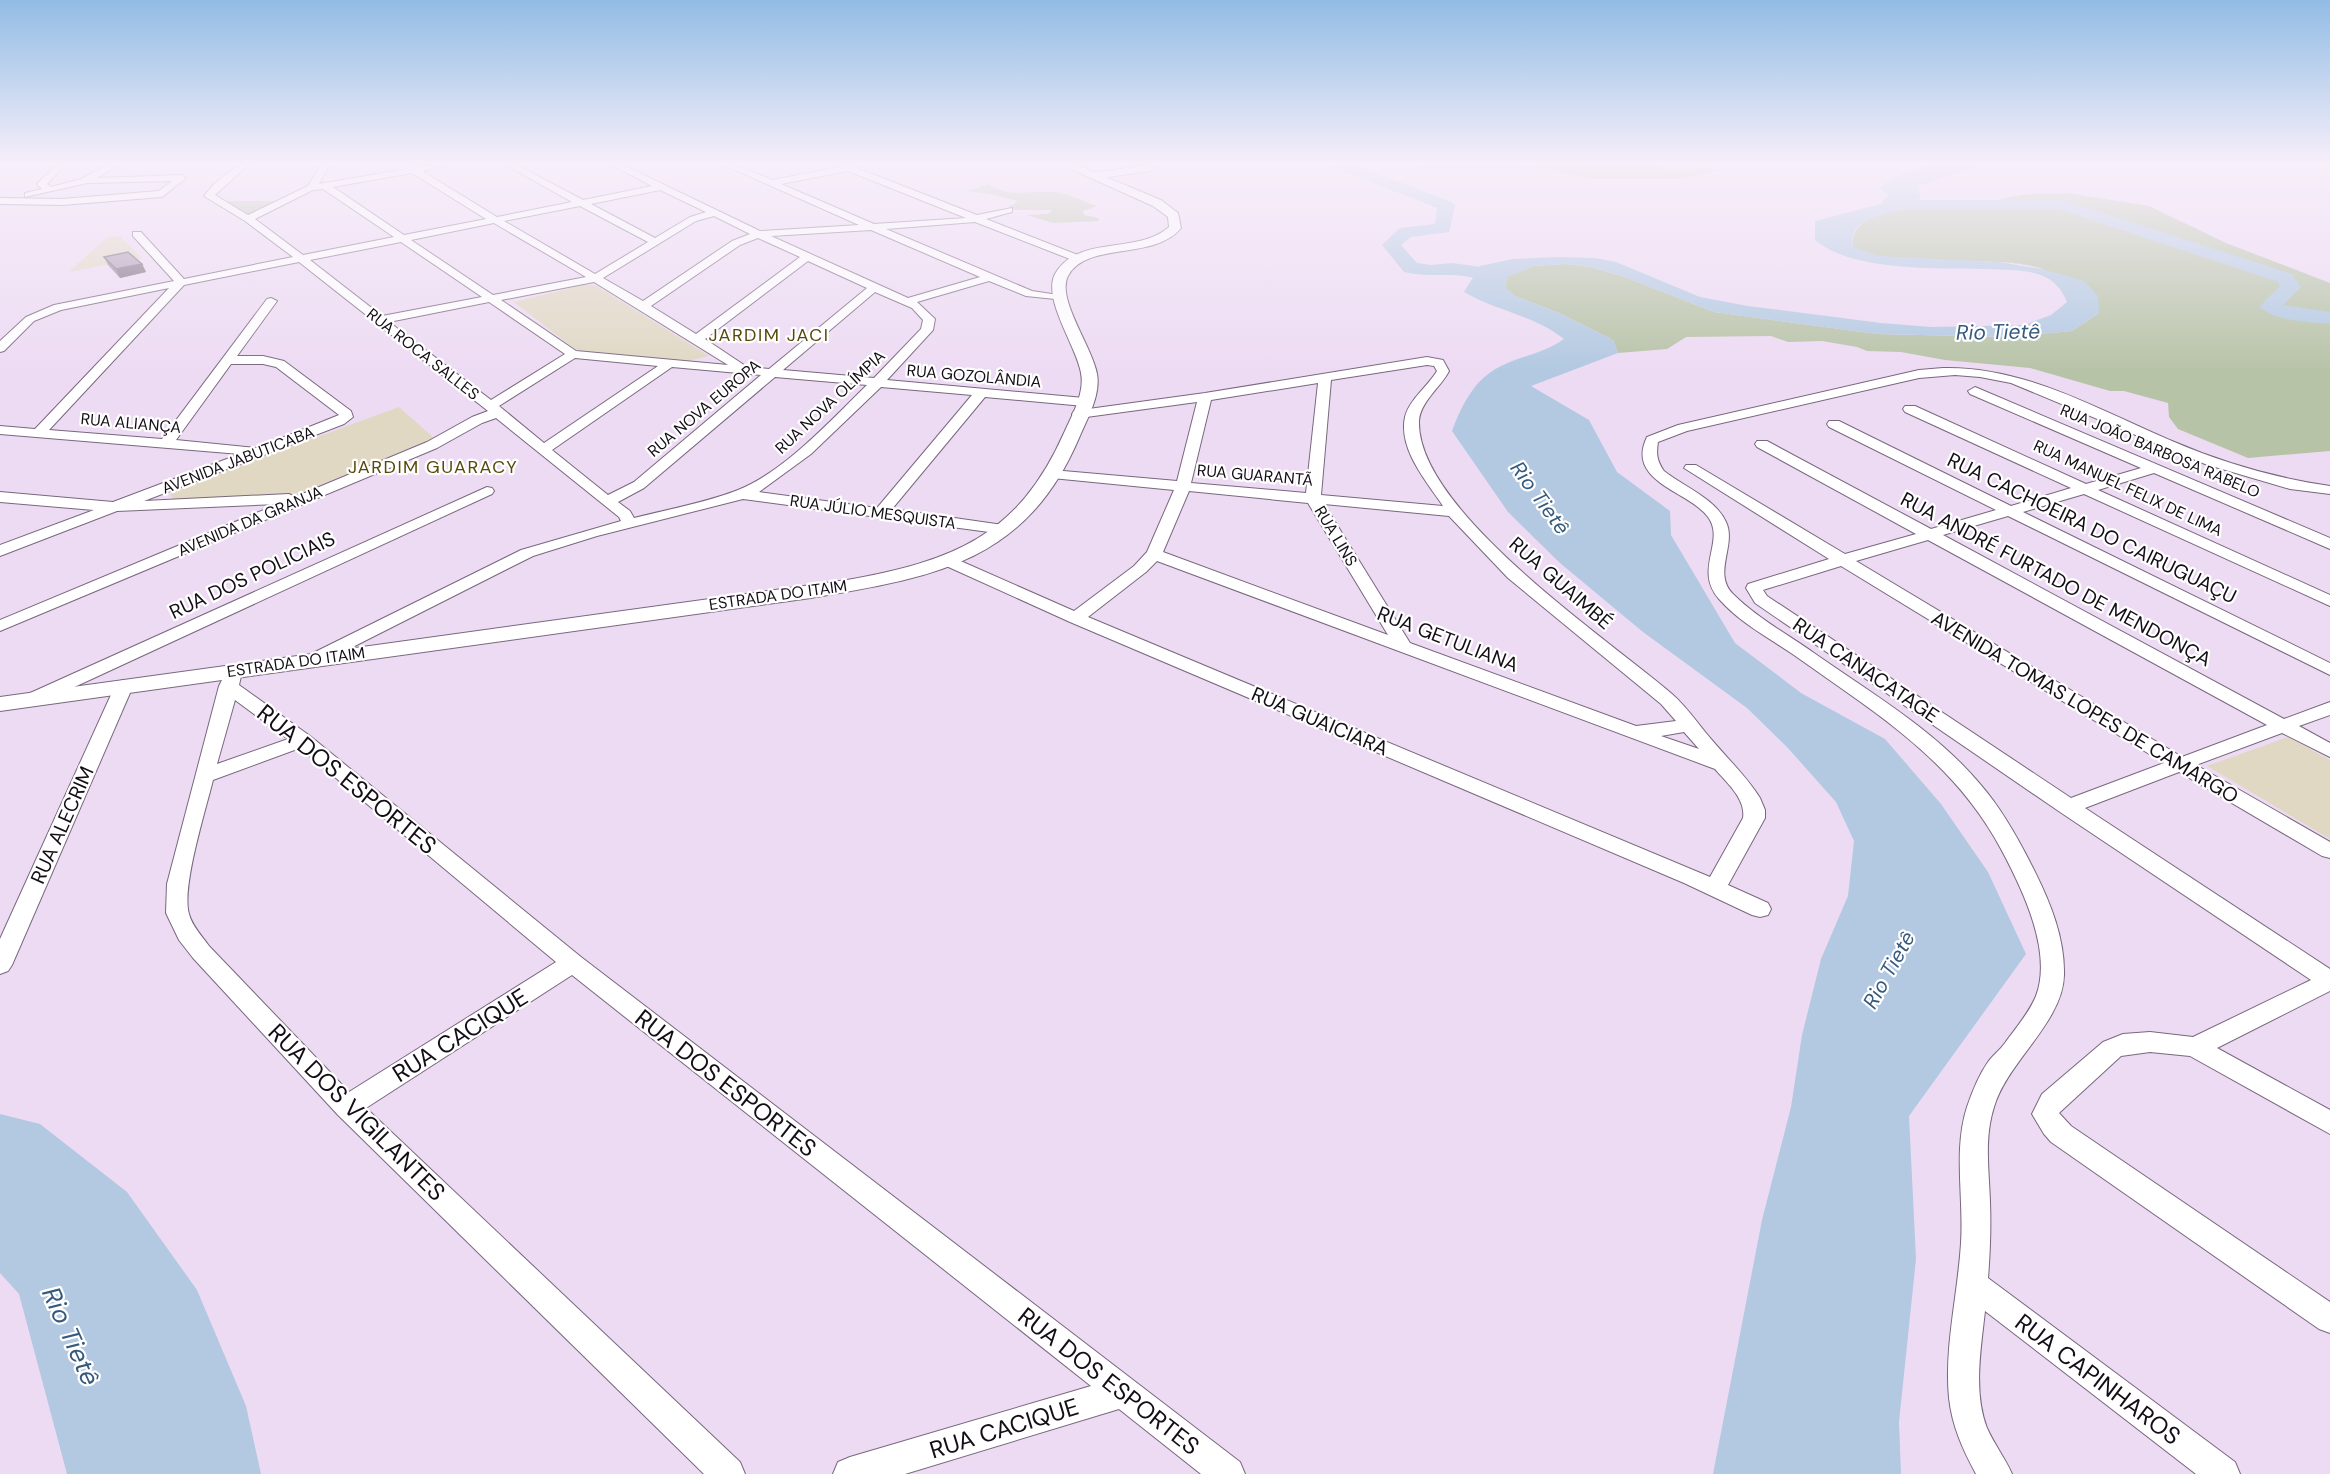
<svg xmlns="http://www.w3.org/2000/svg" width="2330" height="1474" viewBox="0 0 2330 1474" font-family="'DM Sans',sans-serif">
<rect width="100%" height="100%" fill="#eddbf3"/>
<g fill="#e0d8c3">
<path d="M120 236 142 258 69 272 106 238Z"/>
<path d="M583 285H595L709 356 688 361 576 350 514 302Z"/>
<path d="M399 407 434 438 301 493 174 500 170 495 178 488Z"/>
<path d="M2288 737 2330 760V839L2207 766Z"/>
</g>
<g fill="#b7c3a7">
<path d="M1415 165H1656C1681 179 1696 161 1720 171L1679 179H1592L1535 167 1424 168Z"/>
<path d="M988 184C1009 200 1036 188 1061 193 1073 196 1085 202 1097 206L1083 211 1084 215 1098 218 1099 221 1053 223 1027 215 1048 214 1052 210H1016L1009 207 1018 201 990 194 967 191Z"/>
<path d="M2068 193 2149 206 2226 243 2330 283V451L2248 458 2178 429 2169 417 2168 403 2124 391H2110L2030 368 1945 360 1901 352 1867 351 1857 347 1822 341 1788 342 1771 336 1686 337 1667 349 1618 353 1613 340 1561 314 1515 296 1505 288 1507 277 1533 266 1566 264 1590 267 1625 277 1714 312 1877 334 2006 337 2072 331 2099 313C2086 303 2053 272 2040 268 1986 252 1899 273 1853 247 1847 201 1948 207 1976 204 1991 203 2006 197 2022 195 2037 193 2053 194 2068 193Z"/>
<path d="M227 201H277L249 216Z"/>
</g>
<g fill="#b2c9e1">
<path d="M1935 165H1980L1918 186 1921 197C1904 219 1847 209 1853 247L1879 256 1999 262 2042 269 2084 281 2098 296 2099 313 2072 331 2006 337 1877 334 1714 312 1625 277 1590 267 1566 264 1534 266 1507 277 1505 287 1515 296 1561 314 1613 340 1618 353 1531 386 1589 420 1617 472 1670 511 1671 535 1735 643 1801 693 1885 739 1941 804 1988 872 2026 954 1909 1116 1916 1259 1899 1422 1901 1474H1713L1762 1220 1791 1107 1802 1035 1821 959 1848 896 1854 841 1836 802 1787 747 1747 708 1643 632 1560 563 1508 512 1452 431C1459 412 1470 388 1487 375 1509 357 1541 356 1564 339 1534 315 1496 311 1464 292L1480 266 1513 259 1556 257 1595 258 1616 262 1700 297 1748 306 1881 323 1932 327 2024 325 2051 315 2067 302C2062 290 2055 281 2043 276 2027 269 2005 270 1989 269 1940 268 1852 272 1815 240V221L1881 204 1888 195 1880 188C1895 173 1916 170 1935 165Z"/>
<path d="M0 1114 40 1124 127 1192 197 1290 246 1406 261 1474H67L19 1294 0 1273Z"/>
</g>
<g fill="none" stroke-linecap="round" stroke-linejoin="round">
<g fill="#b2c9e1" fill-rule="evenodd">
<path d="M1333 165H1355L1452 202 1455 206 1449 232 1411 237 1401 245 1417 263 1431 265 1452 263 1495 269 1498 273 1495 277C1481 281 1466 275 1452 275 1435 275 1421 276 1404 272L1382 245 1400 228 1435 224 1437 208 1335 168Z"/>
<path d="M1899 200H2063L2292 274 2301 287 2283 305 2330 312V324C2312 322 2270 321 2260 306L2280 286 2278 282 2061 210 1893 209 1890 205 1893 201Z"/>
</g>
<defs>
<g id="minor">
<path d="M56 165H65L47 184 51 187 81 179 108 165H119L97 178 181 175 186 178 162 197 62 205 0 204V198L62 199 159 191 172 181 87 183 25 197V193L42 189 37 184Z"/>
<path d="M238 165H248L215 195 248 215 308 186 321 165H329L319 184 407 169 405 165 415 167 446 165 422 171 497 217 572 202 506 165H517L583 200 652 186 612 165H623L760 231 859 225 724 165H736L772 180 839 167 837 165H849L977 215 1012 208V212L986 219 1083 257V261H1075L975 222 886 229 1032 291 1065 296V300L1026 296 989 281 917 302 935 319 933 330 887 380 1084 398 1091 402 1084 406 985 397 892 509 1010 526 1012 529 1010 532 1004 534 743 499 597 536 533 556 319 664H307L304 660 307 656 521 550 621 521 619 517 496 418 482 423 437 448 0 631V620L278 504 117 511 0 556V545L94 510 0 502V492L113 502 240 454 0 434V426L35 429 169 288 61 310 34 321 4 351 0 352V341L26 317 54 305 174 281 133 236V232H141L184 279 293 257 245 221 204 196 214 184ZM848 171 966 218 874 224 781 184ZM412 173 486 219 404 235 333 187ZM323 189 394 237 303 255 255 219 313 190ZM660 190 706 212 690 217 655 238 591 204ZM580 206 648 242 595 274 504 221ZM714 216 750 234 732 241 643 301 603 278 696 221ZM494 223 586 277 493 295 411 240ZM871 230 980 277 908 298 771 236ZM758 238 800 257 696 334 651 306 740 245ZM401 242 482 297 382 316 310 260ZM808 261 867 288 769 369 747 367 705 339ZM299 262 488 411 472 417 427 442 295 497 289 494 144 501 344 424 353 417 351 411 284 361 263 356H237L277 301 271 298 267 299 162 439 49 430 184 285ZM594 282 728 365 576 351 501 300ZM875 292 912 308 923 320 921 329 874 378 783 370ZM489 302 565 354 491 400 389 322ZM575 358 658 366 544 443 499 406ZM231 364H263L276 367 339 415 257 448 176 440ZM672 367 761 375 634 482 608 495 552 450ZM775 377 867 385C831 420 784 472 738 490 705 503 669 509 634 518L630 511 618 502 644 488ZM881 387 972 395 877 508 759 492 811 454Z"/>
<path d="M1148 165H1156L1151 171 1093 179 1088 176 1093 173Z"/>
<path d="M1427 357 1443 360 1449 371C1441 387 1420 402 1419 421 1416 510 1608 639 1672 694 1687 707 1698 724 1711 739 1727 758 1747 777 1760 798L1765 810V818L1728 885 1768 903 1771 909 1768 915 1760 917 1752 915 1684 883 1070 622 944 565 942 562 944 559H956L1074 611 1134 566 1147 552 1174 490 1052 478 1045 474 1052 470 1177 481 1197 402 1079 418 1074 417 1072 414 1074 411 1205 393ZM1427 365 1434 366 1437 371C1428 386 1409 400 1405 417 1398 449 1427 482 1443 506L1321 495 1331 380ZM1318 383 1306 493 1191 483 1211 400ZM1189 491 1308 503 1388 635 1163 552ZM1324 504 1449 516 1508 578 1661 704 1676 721 1636 726 1410 643ZM1157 561 1715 769C1727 783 1746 799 1743 818L1710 877 1088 617 1146 572ZM1684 732 1699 749 1661 736Z"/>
<path d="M1943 368C2025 366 2099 410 2172 441 2223 463 2275 478 2330 486V494L2290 489 2205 464 2011 383 1980 377 1955 375 1919 378 1687 431 1658 442C1656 454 1657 461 1664 471 1684 487 1715 498 1726 522 1737 545 1712 573 1733 594 1756 617 1787 634 1814 653 1871 693 1935 730 1980 784 2002 809 2019 840 2034 870 2050 902 2065 938 2064 975 2063 1022 2007 1062 1994 1107 1984 1138 1989 1170 1990 1202 1991 1227 1990 1253 1988 1278L2235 1462 2240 1474H2196L1985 1311C1981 1348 1973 1392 1987 1428 1994 1444 2005 1458 2012 1474H1976C1963 1450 1952 1426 1949 1398 1944 1347 1958 1294 1961 1243 1964 1198 1953 1150 1967 1107 1972 1092 1979 1075 1988 1062 1993 1055 2000 1050 2005 1043 2015 1029 2029 1013 2036 996 2053 952 2022 888 2001 849 1953 759 1874 712 1794 655 1769 638 1739 622 1719 599 1693 570 1726 541 1708 517 1689 491 1625 482 1647 437L1678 425 1919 370Z"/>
<path d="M1975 387 2330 538V549L2154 473 2098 490 2330 595V606L2084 494 2023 512 2330 663V675L2008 516 1943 535 2284 719 2330 702V715L2299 726 2330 743V757L2282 733 2196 765 2330 842V858L2322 856 2179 772 2085 808 2330 969V991L2217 1048 2330 1110V1134L2190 1056 2150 1052 2121 1056 2059 1113 2071 1126 2330 1302V1333L2319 1329 2051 1142 2044 1134 2032 1114 2042 1094 2103 1042 2123 1034 2150 1032 2193 1037 2311 980 2060 812 1755 603 1746 588 1748 584 1829 559 1684 468 1686 465H1696L1845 554 1916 534 1757 447 1755 444 1757 441H1767L1931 529 1996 510 1829 427 1827 424 1829 421H1839L2011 506 2071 488 1905 412 1903 409 1905 406H1915L2086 484 2141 468 1970 394 1968 391ZM1928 540 2267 725 2182 757 1856 561ZM1841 566 2164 763 2071 798 1767 596 1763 590Z"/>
<path d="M487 487 492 488 494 491 492 494 42 702H28L26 698 28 694Z"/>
<path d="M232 670 238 672 241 676 239 685 310 736 581 957 1240 1462 1245 1474H1201L1119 1409 905 1474H833L838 1462 850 1457 1091 1386 572 975 366 1108 740 1462 745 1474H704L338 1115 193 958 179 940 166 913 167 884 219 686 226 672ZM235 700 288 739 217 764ZM300 748 556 962 349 1092 209 946C202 936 192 926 189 914 181 888 206 809 213 780Z"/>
<path d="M124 680 131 682 133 686 12 965 8 971 0 974V939L115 686 117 682Z"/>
</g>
<path id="tertiary" d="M1062 165H1077L1161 200 1178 213 1181 228C1155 261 1086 241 1068 276 1056 299 1093 348 1097 374 1101 395 1087 419 1079 438 1025 564 933 577 811 598L0 711V697L847 580C952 561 1018 537 1064 433 1072 415 1085 393 1081 373 1077 347 1042 299 1055 274 1078 234 1138 255 1169 227L1168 217 1153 206Z"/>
</defs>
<use href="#minor" stroke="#78687d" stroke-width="2"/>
<use href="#tertiary" stroke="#78687d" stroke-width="2"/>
<use href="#minor" fill="#fff" fill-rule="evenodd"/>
<use href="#tertiary" fill="#fff" fill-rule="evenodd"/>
</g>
<path fill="#95859a" d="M104 257 142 264 146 272 120 278 108 265Z"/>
<path fill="#796c7d" d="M142 264 146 272 120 278 116 269Z"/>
<path fill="#ad9bb3" stroke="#796c7d" stroke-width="1.5" d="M128 252 142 264 116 269 104 257Z"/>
<linearGradient id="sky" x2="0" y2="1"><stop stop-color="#92bce5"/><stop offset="0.44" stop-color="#f7effa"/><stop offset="1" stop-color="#f7effa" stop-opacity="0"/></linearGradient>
<rect width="2330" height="371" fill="url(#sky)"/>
<g text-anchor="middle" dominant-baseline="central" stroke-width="4.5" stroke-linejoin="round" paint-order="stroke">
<g font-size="16" fill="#130d15" stroke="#fff">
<text transform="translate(423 354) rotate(38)">RUA ROCA SALLES</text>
<text transform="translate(974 376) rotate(5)">RUA GOZOLÂNDIA</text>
<text transform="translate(830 402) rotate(-43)">RUA NOVA OLÍMPIA</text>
<text transform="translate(704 408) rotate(-40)">RUA NOVA EUROPA</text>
<text transform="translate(131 423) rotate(5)">RUA ALIANÇA</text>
<text transform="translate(2160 451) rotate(23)">RUA JOÃO BARBOSA RABELO</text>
<text transform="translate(238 460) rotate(-21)">AVENIDA JABUTICABA</text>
<text transform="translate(1255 475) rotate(5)">RUA GUARANTÃ</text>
<text transform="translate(2128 488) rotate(25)">RUA MANUEL FELIX DE LIMA</text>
<text transform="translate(873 512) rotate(8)">RUA JÚLIO MESQUISTA</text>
<text transform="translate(250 521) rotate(-23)">AVENIDA DA GRANJA</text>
<text transform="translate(1336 536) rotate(59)">RUA LINS</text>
<text transform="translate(778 595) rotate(-8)">ESTRADA DO ITAIM</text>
<text transform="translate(296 662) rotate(-8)">ESTRADA DO ITAIM</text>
</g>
<g font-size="18" letter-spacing="1.5" fill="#574908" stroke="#fff">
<text x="769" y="335">JARDIM JACI</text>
<text x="433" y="467">JARDIM GUARACY</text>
</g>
<g font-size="20" fill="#130d15" stroke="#fff">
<text transform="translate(2092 528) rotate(26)">RUA CACHOEIRA DO CAIRUGUAÇU</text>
<text transform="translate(252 575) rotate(-25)">RUA DOS POLICIAIS</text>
<text transform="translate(2056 579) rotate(28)">RUA ANDRÉ FURTADO DE MENDONÇA</text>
<text transform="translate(1561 583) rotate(41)">RUA GUAIMBÉ</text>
<text transform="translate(1448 639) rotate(21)">RUA GETULIANA</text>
<text transform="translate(1866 670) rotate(34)">RUA CANACATAGE</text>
<text transform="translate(2085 707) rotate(31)">AVENIDA TOMAS LOPES DE CAMARGO</text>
<text transform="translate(1320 721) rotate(23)">RUA GUAICIARA</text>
<text transform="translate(62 825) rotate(-66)">RUA ALECRIM</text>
</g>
<g font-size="21" font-style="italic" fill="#365a7d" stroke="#fff">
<text transform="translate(1998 332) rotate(-1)">Rio Tietê</text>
<text transform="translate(1540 498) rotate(54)">Rio Tietê</text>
<text transform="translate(1889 970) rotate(-61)">Rio Tietê</text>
</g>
<g font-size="24" fill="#130d15" stroke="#fff">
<text transform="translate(347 779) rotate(39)">RUA DOS ESPORTES</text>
<text transform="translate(460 1035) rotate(-32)">RUA CACIQUE</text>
<text transform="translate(726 1083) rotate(38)">RUA DOS ESPORTES</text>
<text transform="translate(357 1112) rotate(45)">RUA DOS VIGILANTES</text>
<text transform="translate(2098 1379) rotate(37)">RUA CAPINHAROS</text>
<text transform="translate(1109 1381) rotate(38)">RUA DOS ESPORTES</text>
<text transform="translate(1004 1428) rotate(-17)">RUA CACIQUE</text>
</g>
<g font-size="26" font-style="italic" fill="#365a7d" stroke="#fff">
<text transform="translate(71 1336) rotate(66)">Rio Tietê</text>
</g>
</g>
</svg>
